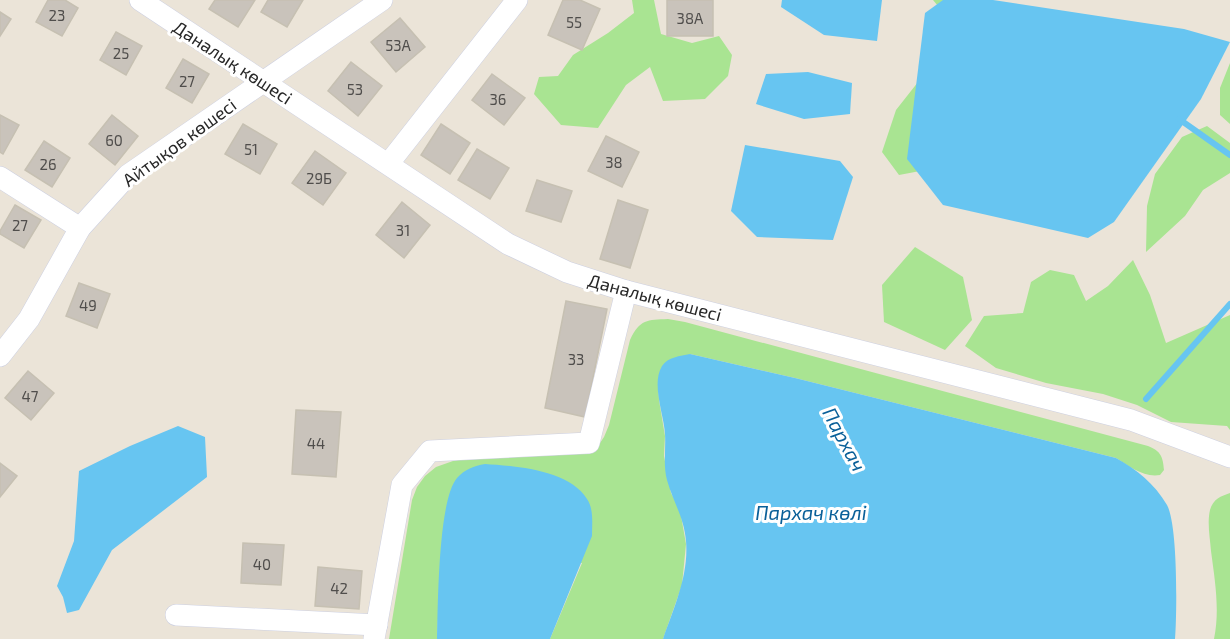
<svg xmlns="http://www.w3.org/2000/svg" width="1230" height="639" viewBox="0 0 1230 639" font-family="'Exo 2',sans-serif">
<rect width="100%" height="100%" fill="#ebe4d8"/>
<g fill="#a9e492">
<path d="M632 0H654L661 34 692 43 719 36 732 55 728 76 705 99 663 101 650 67 626 85 598 128 561 125 534 94 539 77 558 76 573 55 608 33 634 13Z"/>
<path d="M933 0H970L936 168 899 175 882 152 896 110 922 77 943 12Z"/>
<path d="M1230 63V124L1220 115V88Z"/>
<path d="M1207 126 1230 143V173L1203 190 1185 216 1146 252 1147 206 1155 174 1182 137Z"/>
<path d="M915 247 963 277 972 320 945 350 884 322 882 285Z"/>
<path d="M1133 260 1150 295 1166 343 1230 315V430L1227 426 1171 422 1137 405 1103 394 1046 383 996 368 965 346 984 316 1023 313 1031 282 1050 270 1074 275 1086 301 1108 286Z"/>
<path d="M668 319 685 322 1148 446C1161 451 1163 457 1164 470L1160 475C1144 478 1129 466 1116 458L795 378 690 354 658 380 659 400 665 436 664 456 671 493 680 510 686 544 682 585 663 639H550L582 563 441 555 437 639H389L412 500 417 487 425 476 436 467 453 461 471 457 598 446 604 437 609 425 630 340C640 319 647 320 668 319Z"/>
<path d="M1230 493V639H1214C1220 610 1215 581 1211 551 1210 538 1207 523 1210 510 1213 499 1221 496 1230 493Z"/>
</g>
<g fill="#67c5f1">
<path d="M782 0H882L877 41 824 35 781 7Z"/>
<path d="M943 0H993L1184 29 1230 42 1201 99 1114 222 1088 238 943 205 907 159 925 13Z"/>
<path d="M808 72 852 83 850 114 804 119 756 104 766 74Z"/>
<path d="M745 145 840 161 853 177 833 240 757 237 731 211Z"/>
<path d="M690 354 795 378 1116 458C1137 470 1154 483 1167 505 1178 525 1177 614 1175 639H663C674 607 689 575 686 541 684 517 673 502 667 480 663 465 666 450 665 434 664 415 651 384 662 366 668 357 680 356 690 354Z"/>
<path d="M178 426 205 437 207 477 112 550 79 610 67 613 63 597 57 586 74 541 79 471 130 446Z"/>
<path d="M485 464C516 466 569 470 587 499 594 509 592 524 592 536L550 639H437C438 606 438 500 457 478 465 469 474 466 485 464Z"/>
</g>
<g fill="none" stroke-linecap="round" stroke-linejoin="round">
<g stroke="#67c5f1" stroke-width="6">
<path d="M1179 119 1230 155"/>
<path d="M1146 399 1230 304"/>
</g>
</g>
<g fill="#c9c3bb" stroke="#c6c0b2" stroke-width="1.5">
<path d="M48 0H65L78 8 62 36 36 22Z"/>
<path d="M215 0H255L238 27 209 9Z"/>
<path d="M268 0H303L287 27 261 12Z"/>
<path d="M563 0H580L600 9 582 50 548 35Z"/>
<rect x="667" y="0" width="46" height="36"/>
<path d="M0 12 11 19 0 36Z"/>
<path d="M400 18 425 47 396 72 371 42Z"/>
<path d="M116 32 142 46 126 75 100 60Z"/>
<path d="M183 59 209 74 192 103 166 88Z"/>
<path d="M351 62 382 86 358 116 328 91Z"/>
<path d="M492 74 525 98 504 125 472 100Z"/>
<path d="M0 115 19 125 3 154 0 152Z"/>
<path d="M112 115 138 136 115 165 89 144Z"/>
<path d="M243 124 277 144 260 174 225 154Z"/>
<path d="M441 124 470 143 450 174 421 155Z"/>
<path d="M606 136 639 152 622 187 588 171Z"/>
<path d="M44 141 70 158 52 187 25 170Z"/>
<path d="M477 149 509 168 490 199 458 180Z"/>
<path d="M315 151 346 173 323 205 292 183Z"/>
<path d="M537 180 572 191 561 222 526 211Z"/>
<path d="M618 200 648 210 630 268 600 259Z"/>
<path d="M402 202 430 225 404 258 376 235Z"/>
<path d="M15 205 41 220 24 248 0 234V231Z"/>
<path d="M79 283 110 294 97 328 66 316Z"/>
<path d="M566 301 607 309 585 417 545 408Z"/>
<path d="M28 371 54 393 31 420 5 398Z"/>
<path d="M296 410 341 412 336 477 292 474Z"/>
<path d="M0 463 17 476 0 497Z"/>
<path d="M243 543 284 545 281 585 241 583Z"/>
<path d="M318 567 362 571 359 609 315 606Z"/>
</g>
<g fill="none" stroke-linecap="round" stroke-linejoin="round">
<defs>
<g id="minor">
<path d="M140 0 508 244 567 272 626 291 1131 420 1230 457"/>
<path d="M389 163 517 0"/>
<path d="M0 177 80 228"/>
<path d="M0 356 29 319 80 228 128 175 382 0"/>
<path d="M176 615 377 625"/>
<path d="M374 639 402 485 430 451 589 443 626 291"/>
</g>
</defs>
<use href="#minor" stroke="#cdd0e1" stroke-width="22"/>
<use href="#minor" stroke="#fff" stroke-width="21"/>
</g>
<g text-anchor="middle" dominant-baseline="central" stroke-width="6" stroke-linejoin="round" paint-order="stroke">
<g font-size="15" fill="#504e4c">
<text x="57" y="15">23</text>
<text x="690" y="18">38А</text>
<text x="574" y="22">55</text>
<text x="398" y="45">53А</text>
<text x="121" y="53">25</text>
<text x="187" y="81">27</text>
<text x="355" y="89">53</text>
<text x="498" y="99">36</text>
<text x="114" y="140">60</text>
<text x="251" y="149">51</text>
<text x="614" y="162">38</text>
<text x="48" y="164">26</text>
<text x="319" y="178">29Б</text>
<text x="20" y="225">27</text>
<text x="403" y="230">31</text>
<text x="88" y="305">49</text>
<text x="576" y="359">33</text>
<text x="30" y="396">47</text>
<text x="316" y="443">44</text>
<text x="262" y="564">40</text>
<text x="339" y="588">42</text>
</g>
<g font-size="18" fill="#272727" stroke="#fff">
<text transform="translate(233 62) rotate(33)">Даналық көшесі</text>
<text transform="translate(179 142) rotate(-36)">Айтықов көшесі</text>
<text transform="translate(655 297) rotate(15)">Даналық көшесі</text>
</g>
<g font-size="20" font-style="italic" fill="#0a6099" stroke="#fff">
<text transform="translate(845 439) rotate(62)">Пархач</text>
<text x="811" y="512">Пархач көлі</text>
</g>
</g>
</svg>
